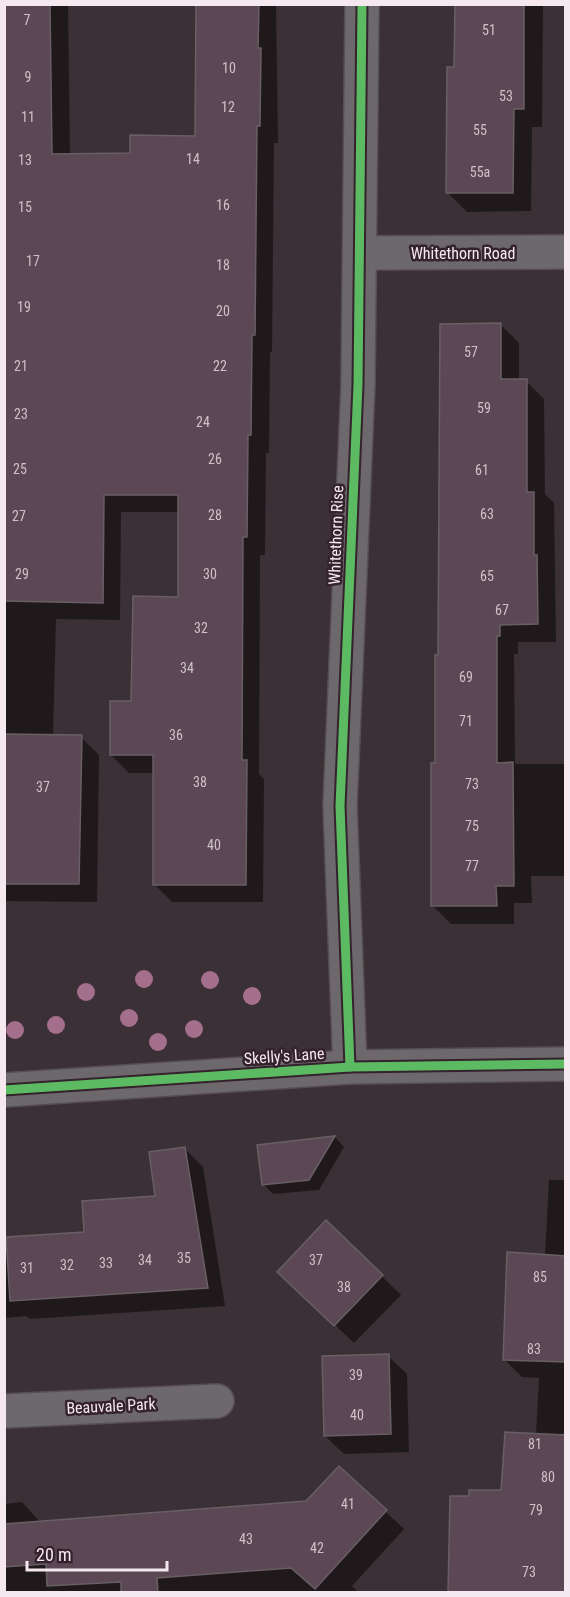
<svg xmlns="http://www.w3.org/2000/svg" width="570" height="1597" viewBox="0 0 570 1597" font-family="'Roboto Condensed',sans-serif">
<rect width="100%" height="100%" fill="#3a3035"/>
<g fill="#0007">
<path d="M4 4H68L70 155H132L197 137 198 29 196 27V4H276L278 143H274L272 352H270L269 453H266L265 555H260L259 774 264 779 263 902H172L154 884V773H129L111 755 179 598V512H121L120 620 56 619 53 736 81 737 99 755 97 902 4 901Z"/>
<path d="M456 4H543L542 127H532L531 211 467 212 448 193 455 68Z"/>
<path d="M501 325 519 343V381H526L544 399 545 494 554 503 556 642H518V654H514L515 764H566V876H531L532 903H514V924H451L433 906 440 656Z"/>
<path d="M335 1137 344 1147 319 1190 273 1194 263 1184 259 1146Z"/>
<path d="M185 1149 203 1167 225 1306 30 1319 26 1316 4 1318V1239L86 1234 157 1197Z"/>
<path d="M549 1180H566V1592L471 1497 503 1491 536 1435 539 1378 522 1377 504 1359 545 1256Z"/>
<path d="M326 1222 401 1295 354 1343 298 1290Z"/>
<path d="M388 1356 407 1374 409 1452 344 1454 325 1436Z"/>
<path d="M339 1468 404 1529 352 1586 358 1592H4V1504L22 1502 41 1523 307 1503Z"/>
</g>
<g fill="#5c4855" stroke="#685f64" stroke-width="1.5">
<path d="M4 4H50L52 154 130 153V135L195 136 196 4H259L258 48H261L260 126H257L255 335H252L251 435H248L247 537H243L242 760H247L246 885H153V755H110V701H131L133 596 178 597V495H104L103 603 4 601Z"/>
<path d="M455 4H524V109H514L513 193H446L447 67H454Z"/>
<path d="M501 323V379H527V492H534V555H537L538 624 500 625V636H497V763L513 762 514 886H496L497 906H431V763H435V655H438L440 324Z"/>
<path d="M4 734 82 735 79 884H4Z"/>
<path d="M335 1136 309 1180 262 1185 257 1145Z"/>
<path d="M185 1147 208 1288 10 1301 6 1237 84 1232 82 1201 155 1196 149 1152Z"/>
<path d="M326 1220 383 1275 334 1326 277 1272Z"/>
<path d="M507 1252 566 1256V1362L503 1360Z"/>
<path d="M389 1354 391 1434 324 1436 322 1356Z"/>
<path d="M505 1432 566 1435V1593H448L450 1496H469V1490H501Z"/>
<path d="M339 1466 387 1510 315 1589 291 1568 157 1578 158 1593H121V1582L47 1586 46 1564 4 1567V1524L306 1501Z"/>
</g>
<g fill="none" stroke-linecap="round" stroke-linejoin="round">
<defs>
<g id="minor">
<path d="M360 253 566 252"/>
<path d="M350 1067 340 806 358 385 362 4"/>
<path d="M4 1411 217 1401"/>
</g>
<path id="tertiary" d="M4 1090 350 1067 566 1064"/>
</defs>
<use href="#minor" stroke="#574e53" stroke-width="36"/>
<use href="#tertiary" stroke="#574e53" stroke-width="36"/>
<use href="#minor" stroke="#6d686b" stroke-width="33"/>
<use href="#tertiary" stroke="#6d686b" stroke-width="33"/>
<defs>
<g id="cycleway">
<path d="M350 1067 340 806 358 385 362 4"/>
<path d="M4 1090 350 1067 566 1064"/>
</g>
</defs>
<use href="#cycleway" stroke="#34222c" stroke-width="13"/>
<use href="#cycleway" stroke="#5cba63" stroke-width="9"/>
</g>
<g fill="#a46e8d">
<circle cx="144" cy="979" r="9"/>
<circle cx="210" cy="980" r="9"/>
<circle cx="86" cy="992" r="9"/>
<circle cx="252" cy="996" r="9"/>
<circle cx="129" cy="1018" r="9"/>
<circle cx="56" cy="1025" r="9"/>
<circle cx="194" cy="1029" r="9"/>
<circle cx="15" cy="1030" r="9"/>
<circle cx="158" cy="1042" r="9"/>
</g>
<g text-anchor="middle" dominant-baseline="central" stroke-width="5" stroke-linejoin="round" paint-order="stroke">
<g font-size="14" fill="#cfc1c8">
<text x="27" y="20">7</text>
<text x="489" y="30">51</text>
<text x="229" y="68">10</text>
<text x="28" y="77">9</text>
<text x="506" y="96">53</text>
<text x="228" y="107">12</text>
<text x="28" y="117">11</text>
<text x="480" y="130">55</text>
<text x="193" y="159">14</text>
<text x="25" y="160">13</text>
<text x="480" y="172">55a</text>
<text x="223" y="205">16</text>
<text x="25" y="207">15</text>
<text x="33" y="261">17</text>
<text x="223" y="265">18</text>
<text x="24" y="307">19</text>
<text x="223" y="311">20</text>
<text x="471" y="352">57</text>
<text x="21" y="366">21</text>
<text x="220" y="366">22</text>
<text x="484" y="408">59</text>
<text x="21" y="414">23</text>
<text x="203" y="422">24</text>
<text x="215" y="459">26</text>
<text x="20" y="469">25</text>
<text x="482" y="470">61</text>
<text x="487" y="514">63</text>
<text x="215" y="515">28</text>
<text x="19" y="516">27</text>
<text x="22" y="574">29</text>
<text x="210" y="574">30</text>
<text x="487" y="576">65</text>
<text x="502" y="610">67</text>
<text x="201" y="628">32</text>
<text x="187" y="668">34</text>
<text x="466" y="677">69</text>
<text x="466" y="721">71</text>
<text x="176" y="735">36</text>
<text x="200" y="782">38</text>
<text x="472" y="784">73</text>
<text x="43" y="787">37</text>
<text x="472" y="826">75</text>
<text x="214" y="845">40</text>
<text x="472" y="866">77</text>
<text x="184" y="1258">35</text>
<text x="145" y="1260">34</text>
<text x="316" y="1260">37</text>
<text x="106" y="1263">33</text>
<text x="67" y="1265">32</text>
<text x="27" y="1268">31</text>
<text x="540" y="1277">85</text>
<text x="344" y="1287">38</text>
<text x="534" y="1349">83</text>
<text x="356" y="1375">39</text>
<text x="357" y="1415">40</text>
<text x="535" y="1444">81</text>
<text x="548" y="1477">80</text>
<text x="348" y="1504">41</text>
<text x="536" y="1510">79</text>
<text x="246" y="1539">43</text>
<text x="317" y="1548">42</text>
<text x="529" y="1572">73</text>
</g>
<g font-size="16" fill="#f5e9ef" stroke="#34222c">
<text x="463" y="253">Whitethorn Road</text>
<text transform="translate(336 535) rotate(-88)">Whitethorn Rise</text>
<text transform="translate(284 1056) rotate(-4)">Skelly's Lane</text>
<text transform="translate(111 1406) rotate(-3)">Beauvale Park</text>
</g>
</g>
<rect width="570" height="1597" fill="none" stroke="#f5e9ef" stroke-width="12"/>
<path d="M27 1561v9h140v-9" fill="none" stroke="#f5e9ef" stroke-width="3"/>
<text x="36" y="1561" font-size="18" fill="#f5e9ef" stroke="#34222c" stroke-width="4.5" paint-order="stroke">20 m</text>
</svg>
